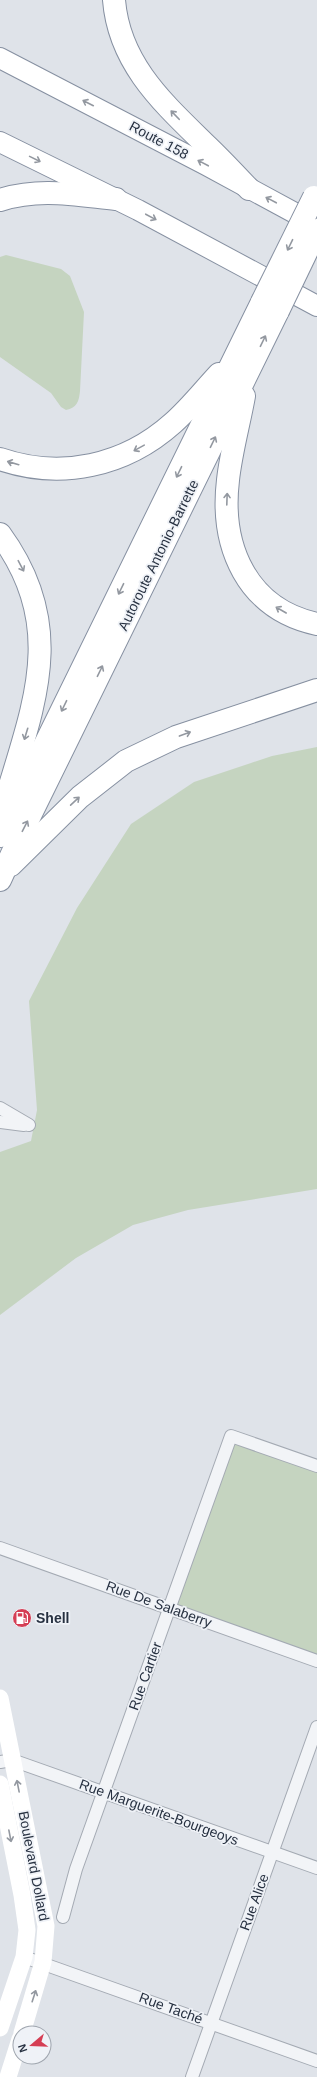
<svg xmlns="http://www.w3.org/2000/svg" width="317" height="2077" viewBox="0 0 317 2077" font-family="Arial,sans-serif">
<rect width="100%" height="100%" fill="#dfe3e9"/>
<g fill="#c5d4c0">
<path d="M6 255 61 269 70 276 84 312 80 391C79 401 77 408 66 410L61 407 51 393 0 357V257Z"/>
<path d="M317 747V1189L188 1210 133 1225 76 1258 0 1315V1152L31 1141 37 1110 29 1001 77 908 131 824 194 782 272 756Z"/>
<path d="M231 1436 317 1468V1661L170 1608Z"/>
</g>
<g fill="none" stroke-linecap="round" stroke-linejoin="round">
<defs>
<g id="minor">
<path d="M0 1108 29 1125"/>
<path d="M0 1122 24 1125"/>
<path d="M0 1548 317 1661"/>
<path d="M0 1762 12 1760 317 1868"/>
<path d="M63 1917 76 1869 231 1436 317 1466"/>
<path d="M24 1957 317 2061"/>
<path d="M192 2077 317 1727"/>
</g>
<g id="trunk">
<path d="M0 58 206 165 317 225"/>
<path d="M0 142 138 210 317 306"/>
</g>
<g id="motorway">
<path d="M114 0C119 63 162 102 204 143 220 158 234 173 249 189"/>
<path d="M0 200C39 187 77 195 116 199"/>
<path d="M244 396C239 424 231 452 228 480 220 547 247 609 317 624"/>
<path d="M0 459C61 480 125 466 173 423 190 408 204 390 219 374"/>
<path d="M0 534C68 627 34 703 5 802"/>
<path d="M0 836 262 302"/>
<path d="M11 865 80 797 126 761 176 737 317 690"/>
<path d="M0 880 22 832 278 311"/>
</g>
</defs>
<use href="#minor" stroke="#a4aab3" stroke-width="14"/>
<use href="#trunk" stroke="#8690a1" stroke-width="22"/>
<use href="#motorway" stroke="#8690a1" stroke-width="24"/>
<use href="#minor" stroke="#f2f4f7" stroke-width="12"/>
<g stroke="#fff" stroke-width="17">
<path d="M0 1698 46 1926 43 1962 22 2033"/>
<path d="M0 1784 22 1895 27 1930 24 1957 0 2028"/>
<path d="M8 2077 20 2039"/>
</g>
<use href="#trunk" stroke="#fff" stroke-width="20"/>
<use href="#motorway" stroke="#fff" stroke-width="22"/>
<defs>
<g id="motorway-bridge">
<path d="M262 302 314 197"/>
<path d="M278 311 317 230"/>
</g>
</defs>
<use href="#motorway-bridge" stroke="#8690a1" stroke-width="24" stroke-linecap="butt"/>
<use href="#motorway-bridge" stroke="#fff" stroke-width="22"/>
</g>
<defs><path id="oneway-shaft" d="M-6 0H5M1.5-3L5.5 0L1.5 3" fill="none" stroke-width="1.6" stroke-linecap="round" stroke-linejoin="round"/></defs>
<g stroke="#9398a0">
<use href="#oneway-shaft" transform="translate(88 103) rotate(-153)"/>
<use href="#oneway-shaft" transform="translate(175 115) rotate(-134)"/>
<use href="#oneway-shaft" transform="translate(35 159) rotate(26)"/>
<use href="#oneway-shaft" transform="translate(203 163) rotate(-152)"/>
<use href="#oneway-shaft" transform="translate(271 200) rotate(-152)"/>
<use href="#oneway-shaft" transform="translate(151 217) rotate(28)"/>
<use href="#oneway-shaft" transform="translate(290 245) rotate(116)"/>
<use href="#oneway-shaft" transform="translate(263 341) rotate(-64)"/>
<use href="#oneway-shaft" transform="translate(213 442) rotate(-64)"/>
<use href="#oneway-shaft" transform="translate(139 448) rotate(151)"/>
<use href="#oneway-shaft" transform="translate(13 463) rotate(-164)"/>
<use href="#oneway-shaft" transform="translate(179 472) rotate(116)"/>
<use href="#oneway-shaft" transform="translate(227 499) rotate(-88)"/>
<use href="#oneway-shaft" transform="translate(21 566) rotate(62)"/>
<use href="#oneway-shaft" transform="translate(121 589) rotate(116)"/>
<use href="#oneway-shaft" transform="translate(281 610) rotate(-150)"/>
<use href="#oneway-shaft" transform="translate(100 671) rotate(-64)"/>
<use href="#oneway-shaft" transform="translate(64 706) rotate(116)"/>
<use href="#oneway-shaft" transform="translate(26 734) rotate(107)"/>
<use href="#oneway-shaft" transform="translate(185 734) rotate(-20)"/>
<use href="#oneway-shaft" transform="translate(75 801) rotate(-43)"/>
<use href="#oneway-shaft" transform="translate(25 826) rotate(-63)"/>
<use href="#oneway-shaft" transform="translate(18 1786) rotate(-101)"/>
<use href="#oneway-shaft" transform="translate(10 1836) rotate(79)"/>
<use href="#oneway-shaft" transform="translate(34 1996) rotate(-72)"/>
</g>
<defs>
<symbol id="fuel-disc" viewBox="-11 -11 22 22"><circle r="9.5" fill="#d53e54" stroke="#eff2f7"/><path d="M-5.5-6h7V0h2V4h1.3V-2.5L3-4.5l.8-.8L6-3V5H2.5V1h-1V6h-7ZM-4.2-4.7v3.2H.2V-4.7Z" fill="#fff"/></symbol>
</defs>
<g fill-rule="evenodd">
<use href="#fuel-disc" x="11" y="1607" width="22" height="22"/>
</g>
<g text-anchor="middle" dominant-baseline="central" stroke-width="3.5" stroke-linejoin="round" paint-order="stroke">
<g font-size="14" fill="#273141" stroke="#eff2f7">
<text transform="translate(159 140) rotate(28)">Route 158</text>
<text transform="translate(158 555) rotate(-64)">Autoroute Antonio-Barrette</text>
<text transform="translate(159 1604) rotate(20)">Rue De Salaberry</text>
<text transform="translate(145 1676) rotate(-70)">Rue Cartier</text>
<text transform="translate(159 1812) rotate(20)">Rue Marguerite-Bourgeoys</text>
<text transform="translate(34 1866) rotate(79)">Boulevard Dollard</text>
<text transform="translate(254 1902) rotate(-70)">Rue Alice</text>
<text transform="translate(171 2008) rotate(20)">Rue Taché</text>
</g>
<g font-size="14" font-weight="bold" fill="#273141" stroke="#eff2f7" text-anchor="start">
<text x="36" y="1618">Shell</text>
</g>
</g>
<g transform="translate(32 2045) rotate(251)"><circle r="19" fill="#eff2f7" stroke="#9fa5ae"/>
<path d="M0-3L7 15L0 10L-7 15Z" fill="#d53e54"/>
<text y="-6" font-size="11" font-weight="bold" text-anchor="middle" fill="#273141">N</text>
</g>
</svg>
